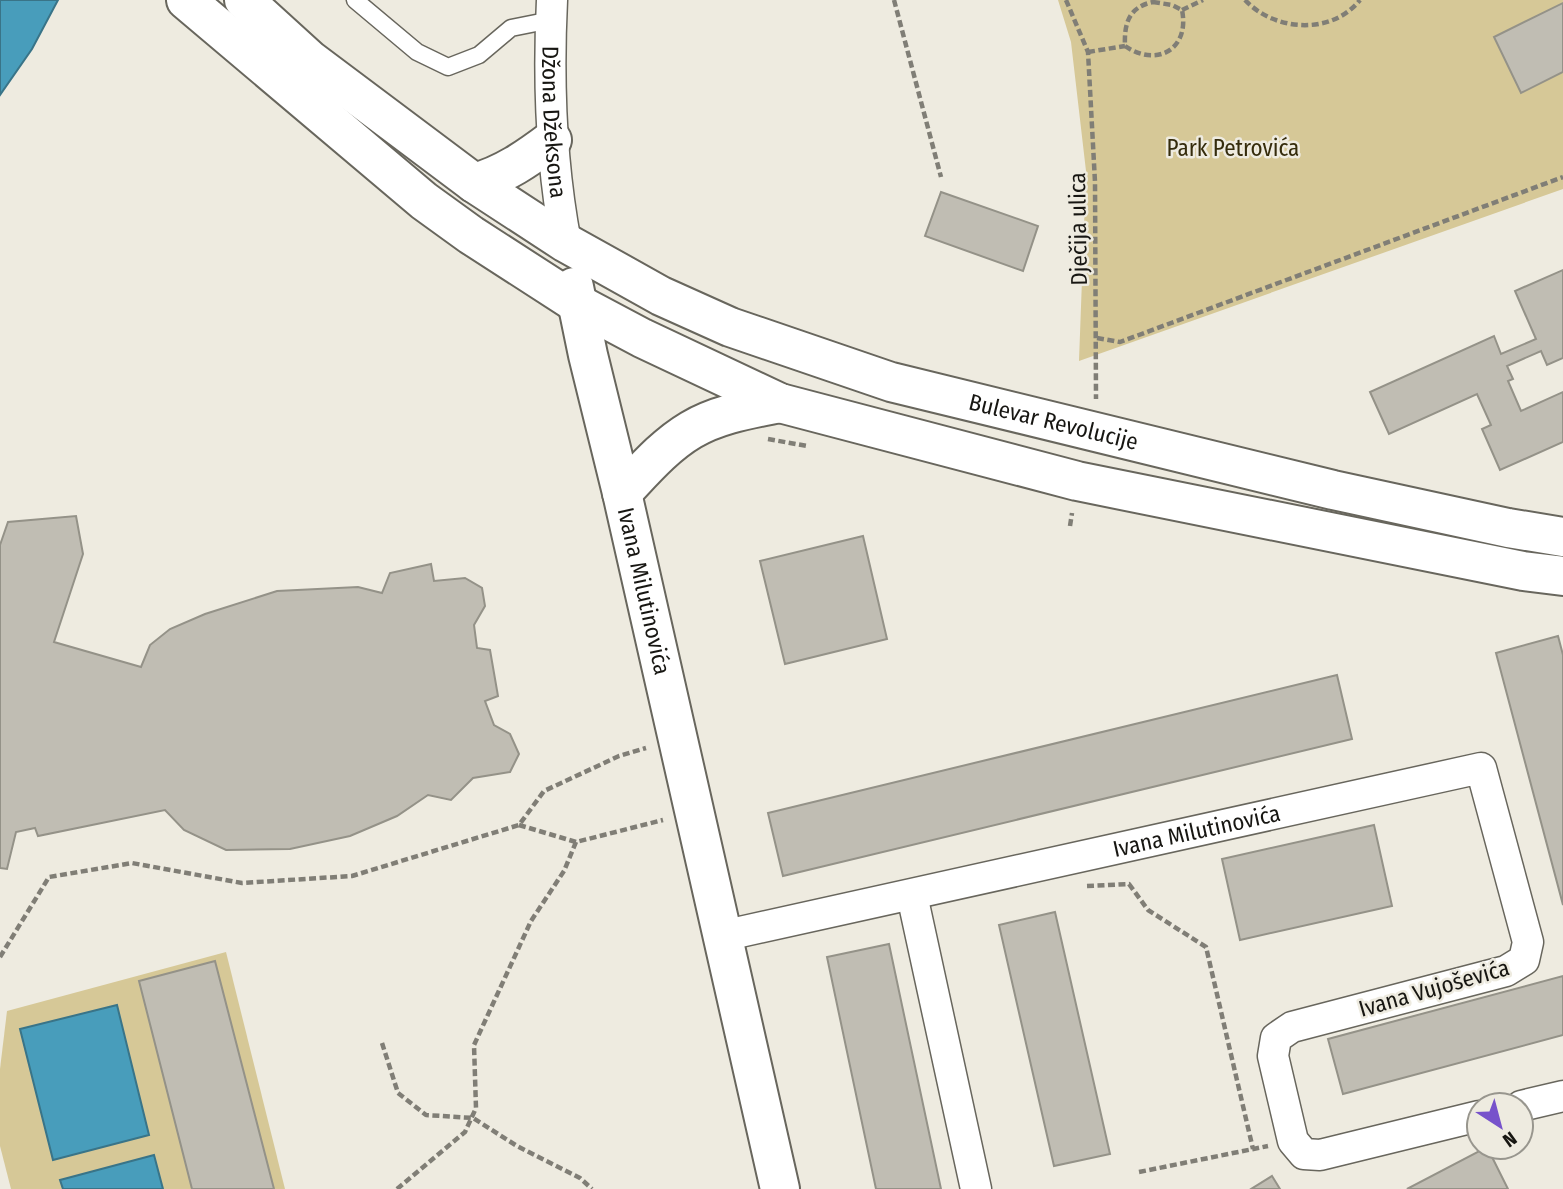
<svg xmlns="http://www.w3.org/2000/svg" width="1563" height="1189" viewBox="0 0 1563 1189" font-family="'Fira Sans Condensed',sans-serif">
<rect width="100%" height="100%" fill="#eeebe0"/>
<g fill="#d6c897">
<path d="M1058 0H1563V189L1079 361 1086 171 1071 42Z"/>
<path d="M226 952 285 1189H11L0 1146V1069L7 1011Z"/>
</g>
<g fill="#489dbb" stroke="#397488" stroke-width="2">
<path d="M0 0H58L32 49 0 95Z"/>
<path d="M117 1005 149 1135 53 1160 20 1029Z"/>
<path d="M154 1155 163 1189H63L60 1180Z"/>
</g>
<g fill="#c0bdb3" stroke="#949288" stroke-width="2">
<path d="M1563 3V72L1521 93 1494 37Z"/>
<path d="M941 192 1038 226 1023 271 925 236Z"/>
<path d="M1563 270V358L1547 365 1541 351 1507 366 1513 379 1508 381 1521 411 1563 392V442L1500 470 1482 429 1491 425 1477 394 1389 434 1370 392 1494 336 1501 354 1536 339 1515 291Z"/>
<path d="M76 516 83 554 54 642 141 667 150 645 170 629 205 614 277 591 358 587 382 593 390 573 431 564 434 581 465 578 482 588 485 606 474 625 477 648 490 650 498 696 485 701 494 725 510 734 519 754 510 772 473 778 451 800 428 795 397 816 350 836 290 849 226 850 184 830 165 810 38 836 35 828 16 832 7 869 0 868V545L8 522Z"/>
<path d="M863 536 887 639 785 664 760 561Z"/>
<path d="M1558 636 1563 655V905L1496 653Z"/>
<path d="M1337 675 1352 739 783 876 768 813Z"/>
<path d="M1374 825 1392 906 1240 940 1222 859Z"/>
<path d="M1055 912 1110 1154 1054 1166 999 925Z"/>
<path d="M889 944 941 1189H876L827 957Z"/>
<path d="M215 961 274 1189H192L139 981Z"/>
<path d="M1563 976V1035L1343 1094 1328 1039Z"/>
<path d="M1487 1147 1508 1189H1407Z"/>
<path d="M1272 1176 1280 1189H1251Z"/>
</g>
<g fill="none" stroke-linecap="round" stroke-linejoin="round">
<defs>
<path id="service" d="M355 0 417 52 448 67 479 55 511 28 551 20"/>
<g id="minor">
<path id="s1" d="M552 0C548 81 551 164 566 243"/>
<path d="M912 895 976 1189"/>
<path id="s2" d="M722 936 1481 768 1528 942 1524 960 1506 971 1292 1027 1276 1038 1273 1056 1293 1141 1304 1154 1320 1155 1479 1116"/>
<path d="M1521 1106 1563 1096"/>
</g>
<g id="secondary">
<path d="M186 0 424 201 471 235 578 304 642 338 780 403 1077 481 1523 571 1563 576"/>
<path id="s3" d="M244 0 310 60 474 183 566 243 661 296 730 327 891 382 1333 490 1508 528 1563 537"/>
<path d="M474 183C504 175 528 158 552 140"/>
<path id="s4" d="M574 287 588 355 622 493 780 1189"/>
<path d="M622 493C643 471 664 446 691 430 718 414 750 409 780 403"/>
</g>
</defs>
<use href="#service" stroke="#68665d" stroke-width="19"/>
<use href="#minor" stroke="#68665d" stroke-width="33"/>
<use href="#secondary" stroke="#68665d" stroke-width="42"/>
<g stroke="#807e76" stroke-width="4.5" stroke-dasharray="7 3.5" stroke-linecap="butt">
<path d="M894 0 941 177"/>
<path d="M1066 0 1088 52 1095 182 1096 399"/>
<path d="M1245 0C1274 31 1331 36 1360 0"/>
<path d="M1153 2 1172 5 1182 10C1190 49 1157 68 1125 46 1124 23 1129 7 1153 2Z"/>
<path d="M1182 10 1203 0"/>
<path d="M1088 52 1125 46"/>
<path d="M1097 338 1120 342 1563 177"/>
<path d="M768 439 807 446"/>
<path d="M1070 526 1072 513"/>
<path d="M519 825 576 842 663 820"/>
<path d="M1087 886 1129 884 1148 910 1206 947 1253 1149"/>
<path d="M0 957 49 877 132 863 242 883 352 876 519 825 544 791 619 756 646 748"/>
<path d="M382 1043 398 1093 426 1115 473 1118 517 1146 580 1178 592 1189"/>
<path d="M1139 1172 1268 1146"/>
<path d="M397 1189 465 1132 476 1108 474 1045 531 921 564 871 576 842"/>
</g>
<use href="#service" stroke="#fff" stroke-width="16"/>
<use href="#minor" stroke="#fff" stroke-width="30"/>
<use href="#secondary" stroke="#fff" stroke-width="38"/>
</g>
<g text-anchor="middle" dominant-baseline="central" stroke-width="5" stroke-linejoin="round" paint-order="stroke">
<g font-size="23" fill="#171612" stroke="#eeebe0">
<text stroke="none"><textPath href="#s1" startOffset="122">Džona Džeksona</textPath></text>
<text transform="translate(1078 229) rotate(-91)">Dječija ulica</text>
<text stroke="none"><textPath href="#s3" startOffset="926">Bulevar Revolucije</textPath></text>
<text stroke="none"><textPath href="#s4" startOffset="312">Ivana Milutinovića</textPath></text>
<text stroke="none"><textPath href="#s2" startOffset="486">Ivana Milutinovića</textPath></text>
<text transform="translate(1434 988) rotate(-16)">Ivana Vujoševića</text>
</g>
<g font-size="23" fill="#352c0c" stroke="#eeebe0">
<text x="1233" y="148">Park Petrovića</text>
</g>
</g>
<g transform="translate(1500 1126) rotate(144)"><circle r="33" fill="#eeebe0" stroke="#98968e" stroke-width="2"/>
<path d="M0-5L12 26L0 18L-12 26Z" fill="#7752cb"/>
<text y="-10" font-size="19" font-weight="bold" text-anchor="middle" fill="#171612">N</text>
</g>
</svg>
